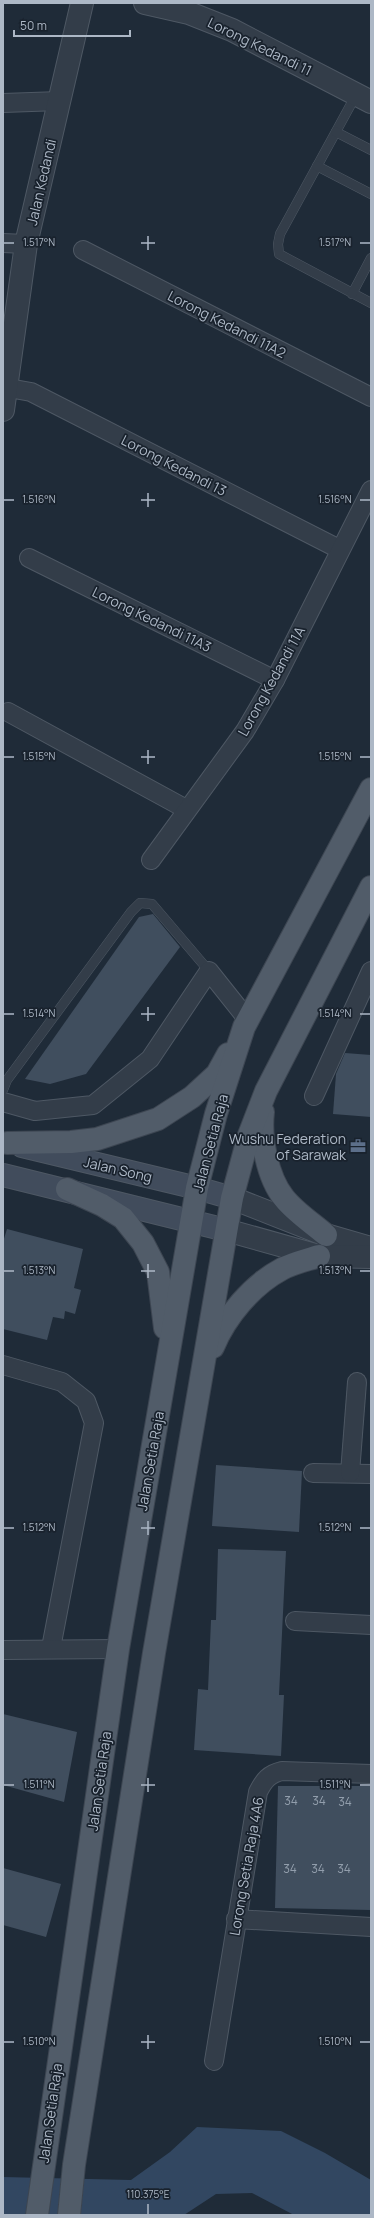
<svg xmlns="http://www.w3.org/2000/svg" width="374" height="2218" viewBox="0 0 374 2218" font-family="Manrope,sans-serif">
<rect width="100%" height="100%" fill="#1f2b38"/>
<path fill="#324761" d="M197 2127 281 2131 325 2153 371 2180V2215H294L252 2193 216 2194 184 2215H3V2177L131 2180 170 2152Z"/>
<g fill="#404e5e">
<path d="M153 914 180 947 86 1074 50 1084 25 1079 139 917Z"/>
<path d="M345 1053 371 1055V1117L333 1114 336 1074Z"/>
<path d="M7 1229 83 1249 74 1288 81 1290 75 1314 65 1311 64 1319 53 1317 47 1340 3 1329V1242Z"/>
<path d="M216 1465 302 1471 299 1532 212 1526Z"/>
<path d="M218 1549 286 1551 279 1695H284L281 1756 194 1750 198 1689 208 1690 211 1620H216Z"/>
<path d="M3 1714 77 1732 64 1802 3 1785Z"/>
<path d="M278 1786H371V1910L275 1908Z"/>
<path d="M3 1868 61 1884 46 1937 3 1925Z"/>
</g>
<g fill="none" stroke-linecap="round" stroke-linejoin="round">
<defs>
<g id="service">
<path d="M356 95 280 234 278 244 279 254 371 303"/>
<path d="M336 132 371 150"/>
<path d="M317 166 371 194"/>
<path d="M352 294 371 258"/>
<path d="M3 1090 7 1080 131 912 140 903 152 904 209 971"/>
</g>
<g id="minor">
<path d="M3 103 60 101"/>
<path d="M3 243 26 244"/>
<path d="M83 250 371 397"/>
<path d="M3 387 31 392 339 549"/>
<path d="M29 558 275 680"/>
<path d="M8 712 186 809"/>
<path d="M151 860 245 731 275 680 371 490"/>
<path d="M314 1096 371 971"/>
<path d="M3 1102 35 1111 93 1105 150 1059 209 971 248 1020"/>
<path d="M3 1365 62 1382 86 1401 94 1423 51 1648"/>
<path d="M313 1473 371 1474"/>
<path d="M350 1473 357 1382"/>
<path d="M295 1621 371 1625"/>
<path d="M3 1650 118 1649"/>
<path d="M236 1919 371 1927"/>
<path d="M214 2061 258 1792C264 1780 269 1774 282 1771L371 1774"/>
</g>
<g id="tertiary">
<path d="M145 3 189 13 232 30 371 102"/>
<path d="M3 410 26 244 82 3"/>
<path d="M232 1198 326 1235 371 1248"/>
<path d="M226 1230 319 1256 371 1257"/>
</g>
<g id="secondary">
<path d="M22 1146 197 1188 232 1198"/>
<path d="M3 1175 226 1230"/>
</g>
<g id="primary">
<path d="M263 1112C260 1137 267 1177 284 1198 295 1212 312 1223 326 1235"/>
<path d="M7 1143 71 1142 97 1139 158 1119 192 1097 217 1074 228 1054"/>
<path d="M67 1189 102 1205 123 1218 143 1243 158 1272 165 1328"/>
<path d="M213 1347C226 1316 252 1285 282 1269 293 1263 307 1260 319 1256"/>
<path d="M37 2215 118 1649 197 1188 216 1114 244 1027 371 789"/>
<path d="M69 2215 74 2165 154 1653 232 1198 249 1135 266 1091 371 887"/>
</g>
</defs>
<use href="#service" stroke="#4e5864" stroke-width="10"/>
<use href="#minor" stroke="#4e5864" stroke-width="20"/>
<use href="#tertiary" stroke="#4e5864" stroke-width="24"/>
<use href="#secondary" stroke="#4e5864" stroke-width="24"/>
<use href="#primary" stroke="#3d4652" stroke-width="24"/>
<use href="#service" stroke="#333d49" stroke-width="9"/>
<use href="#minor" stroke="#333d49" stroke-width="18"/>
<use href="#tertiary" stroke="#333d49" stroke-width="22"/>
<use href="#secondary" stroke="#414c5c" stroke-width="22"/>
<use href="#primary" stroke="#515c69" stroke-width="22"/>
</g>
<path fill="none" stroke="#adb8c6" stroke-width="1.5" d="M148 236V250M4 243H14M141 243H155M360 243H370M148 493V507M4 500H14M141 500H155M360 500H370M148 750V764M4 757H14M141 757H155M360 757H370M148 1007V1021M4 1014H14M141 1014H155M360 1014H370M148 1264V1278M4 1271H14M141 1271H155M360 1271H370M148 1521V1535M4 1528H14M141 1528H155M360 1528H370M148 1778V1792M4 1785H14M141 1785H155M360 1785H370M148 2035V2049M4 2042H14M141 2042H155M360 2042H370M148 2204V2214"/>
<defs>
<symbol id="office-bare" viewBox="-9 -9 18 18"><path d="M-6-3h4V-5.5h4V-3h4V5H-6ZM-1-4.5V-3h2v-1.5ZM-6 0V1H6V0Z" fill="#5c6f8a" stroke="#19222d" stroke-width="2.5" paint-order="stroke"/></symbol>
</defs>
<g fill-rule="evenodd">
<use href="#office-bare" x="347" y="1135" width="22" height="22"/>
</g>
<g text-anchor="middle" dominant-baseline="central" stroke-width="3.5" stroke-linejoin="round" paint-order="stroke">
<g font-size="12" fill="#929eac">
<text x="291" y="1800">34</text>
<text x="319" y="1800">34</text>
<text x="345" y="1801">34</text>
<text x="290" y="1868">34</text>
<text x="318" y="1868">34</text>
<text x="344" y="1868">34</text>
</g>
<g font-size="14" fill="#adb8c6" stroke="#19222d">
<text transform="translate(260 46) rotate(26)">Lorong Kedandi 11</text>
<text transform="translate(41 182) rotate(-77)">Jalan Kedandi</text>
<text transform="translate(227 324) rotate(27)">Lorong Kedandi 11A2</text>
<text transform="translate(174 465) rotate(27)">Lorong Kedandi 13</text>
<text transform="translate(152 619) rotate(26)">Lorong Kedandi 11A3</text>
<text transform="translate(271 681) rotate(-61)">Lorong Kedandi 11A</text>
<text transform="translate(210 1143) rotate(-75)">Jalan Setia Raja</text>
<text transform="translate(118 1169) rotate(13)">Jalan Song</text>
<text transform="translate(150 1461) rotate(-80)">Jalan Setia Raja</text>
<text transform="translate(99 1781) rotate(-82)">Jalan Setia Raja</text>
<text transform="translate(246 1866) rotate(-80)">Lorong Setia Raja 4A6</text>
<text transform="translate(50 2113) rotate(-82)">Jalan Setia Raja</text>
</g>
<g font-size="14" fill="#adb8c6" stroke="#19222d" text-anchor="end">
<text x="346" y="1138">Wushu Federation<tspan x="346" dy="16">of Sarawak</tspan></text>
</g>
</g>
<g font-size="10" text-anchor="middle" fill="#adb8c6" stroke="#19222d" stroke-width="3.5" stroke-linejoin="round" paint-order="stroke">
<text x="39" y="246">1.517°N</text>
<text x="335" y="246">1.517°N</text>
<text x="39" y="503">1.516°N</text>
<text x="335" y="503">1.516°N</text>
<text x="39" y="760">1.515°N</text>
<text x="335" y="760">1.515°N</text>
<text x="39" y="1017">1.514°N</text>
<text x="335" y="1017">1.514°N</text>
<text x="39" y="1274">1.513°N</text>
<text x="335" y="1274">1.513°N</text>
<text x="39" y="1531">1.512°N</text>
<text x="335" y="1531">1.512°N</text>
<text x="39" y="1788">1.511°N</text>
<text x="335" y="1788">1.511°N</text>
<text x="39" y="2045">1.510°N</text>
<text x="335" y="2045">1.510°N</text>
<text x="148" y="2198">110.375°E</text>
</g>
<rect width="374" height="2218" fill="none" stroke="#adb8c6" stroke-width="8"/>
<path d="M14 30v6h116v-6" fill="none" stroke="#adb8c6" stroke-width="2"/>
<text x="20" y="30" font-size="12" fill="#adb8c6" stroke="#19222d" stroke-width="3" paint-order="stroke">50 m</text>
</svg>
